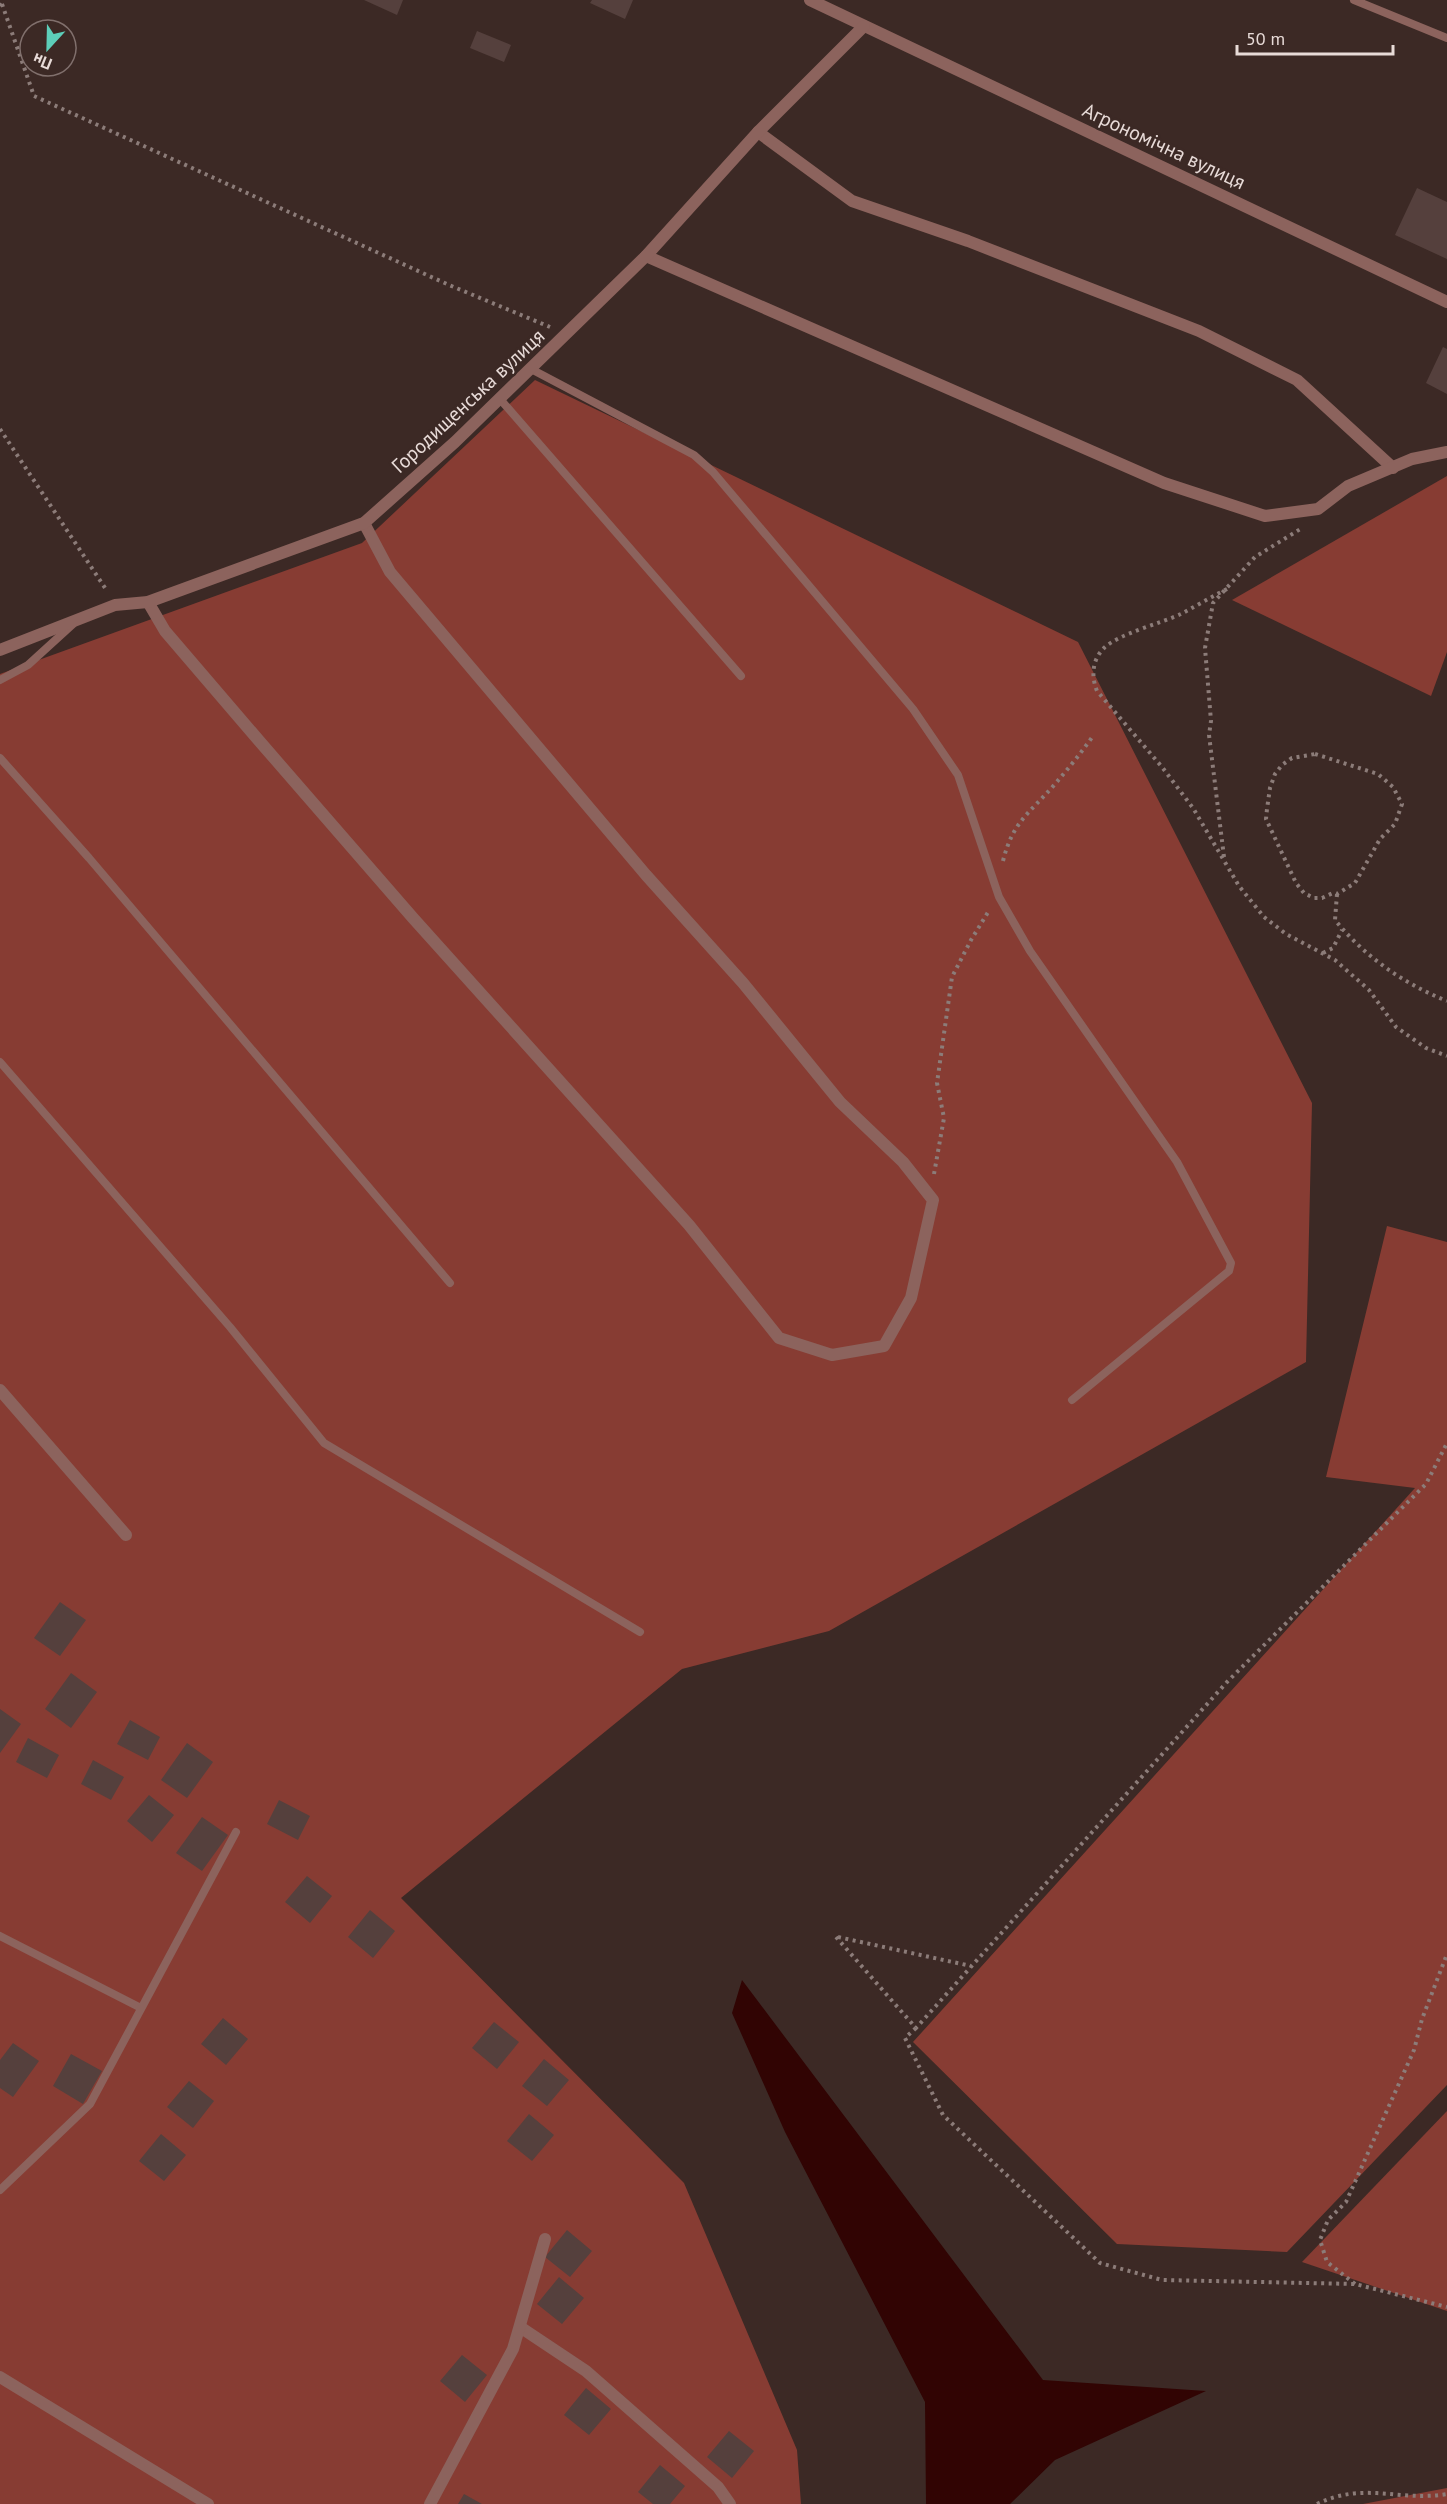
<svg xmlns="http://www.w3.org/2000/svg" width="1447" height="2504" viewBox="0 0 1447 2504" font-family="'PT Sans',sans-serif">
<rect width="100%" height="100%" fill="#3c2925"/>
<g fill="#873c33">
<path d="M535 380 1078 642 1312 1103 1306 1362 829 1631 682 1669 401 1898 684 2183 797 2450 801 2504H0V674L362 543Z"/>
<path d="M1447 476V652L1431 696 1232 600Z"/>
<path d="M1387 1226 1447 1242V2085L1287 2252 1117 2244 913 2042 1415 1488 1326 1477Z"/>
<path d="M1447 2111V2311L1302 2262Z"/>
<path d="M1447 2488V2504H1363Z"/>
</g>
<path fill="#310403" d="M742 1980 1043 2380 1206 2391 1055 2460 1010 2504H926L925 2402 785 2132 732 2013Z"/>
<g fill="#55403d">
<path d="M364 0H403L397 15Z"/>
<path d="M592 0H633L625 19 590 3Z"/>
<path d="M477 31 511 45 504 62 470 48Z"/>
<path d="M1417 188 1447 202V259L1395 235Z"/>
<path d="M1443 347 1447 349V394L1426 383Z"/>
<path d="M60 1602 86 1620 60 1656 34 1638Z"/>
<path d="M71 1673 97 1692 71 1728 45 1709Z"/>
<path d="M0 1709 21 1724 0 1753Z"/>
<path d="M130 1720 160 1737 148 1760 117 1744Z"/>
<path d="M28 1738 59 1755 47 1778 16 1762Z"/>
<path d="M187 1743 213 1762 187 1798 161 1780Z"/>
<path d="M93 1760 124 1777 111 1800 81 1784Z"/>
<path d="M149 1795 174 1815 152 1842 127 1821Z"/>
<path d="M279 1800 310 1816 298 1840 267 1824Z"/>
<path d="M202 1817 228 1835 202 1871 176 1853Z"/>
<path d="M307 1876 332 1896 310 1923 285 1902Z"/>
<path d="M370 1910 395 1931 373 1958 348 1937Z"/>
<path d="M223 2018 248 2039 226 2065 201 2044Z"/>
<path d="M494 2022 519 2042 497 2069 472 2048Z"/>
<path d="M13 2043 39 2061 13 2097 0 2088V2060Z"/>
<path d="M71 2054 102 2071 83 2104 53 2086Z"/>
<path d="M544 2059 569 2080 547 2106 522 2086Z"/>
<path d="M189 2081 214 2101 193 2128 167 2107Z"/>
<path d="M529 2114 554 2135 532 2161 507 2141Z"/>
<path d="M161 2134 186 2155 164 2181 139 2161Z"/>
<path d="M567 2230 592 2251 570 2277 545 2257Z"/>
<path d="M559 2277 584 2298 562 2324 537 2304Z"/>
<path d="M462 2355 487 2375 465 2402 440 2381Z"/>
<path d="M586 2388 611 2409 589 2435 564 2415Z"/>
<path d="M729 2431 754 2451 732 2478 707 2457Z"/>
<path d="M660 2465 685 2486 670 2504H653L638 2492Z"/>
<path d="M464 2494 482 2504H458Z"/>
</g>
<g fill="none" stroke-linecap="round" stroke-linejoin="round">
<g stroke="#8c7c79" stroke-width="4" stroke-dasharray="3 4.5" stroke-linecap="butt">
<path d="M2 4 34 96 449 285 550 327"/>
<path d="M0 6 4 0"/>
<path d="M0 429 107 591"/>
<path d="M1227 589C1211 597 1196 606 1181 614 1162 623 1118 634 1104 648 1092 660 1091 676 1097 691L1162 767 1193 808 1239 886 1264 917 1286 934 1335 960 1369 990 1396 1027 1426 1048 1447 1056"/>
<path d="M1315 754 1378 774 1393 787 1402 804 1395 824 1380 839 1355 883 1337 894 1333 893 1322 898H1314L1304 893 1296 883 1266 819 1267 809 1270 788 1275 774 1282 765 1292 758Z"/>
<path d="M1224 857 1209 735 1211 721 1205 648 1213 603 1255 557 1302 528"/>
<path d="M1003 861C1013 821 1029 814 1055 784 1068 769 1081 753 1093 736"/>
<path d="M1337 894 1335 920C1364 956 1404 984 1447 1001"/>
<path d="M1323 953 1333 948 1342 930"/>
<path d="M934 1174 944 1118 937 1083 952 977 971 940 990 909"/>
<path d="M836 1937 916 2028 1227 1682 1426 1484 1447 1443"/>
<path d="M838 1937 971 1966"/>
<path d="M916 2028 905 2038 943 2115 1100 2263 1162 2280 1355 2284 1447 2307"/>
<path d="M1355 2284 1327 2262 1320 2240 1328 2220 1346 2202 1414 2050 1422 2019 1447 1954"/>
<path d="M1317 2504C1364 2481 1399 2502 1447 2494"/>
</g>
<g stroke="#8c635d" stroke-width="8">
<path d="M1354 0 1447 38"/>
<path d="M531 369 694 455 713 472 913 709 958 775 999 897 1030 951 1177 1162 1231 1263 1229 1271 1072 1400"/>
<path d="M500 399 741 676"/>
<path d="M0 680 28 665 73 624"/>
<path d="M0 758 89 858 450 1283"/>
<path d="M0 1062 230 1327 324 1443 640 1632"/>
<path d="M0 1936 141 2008"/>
<path d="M0 2190 90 2104 236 1832"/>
</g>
<g stroke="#8c635d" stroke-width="12">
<path d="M810 0 1447 302"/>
<path d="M758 132 852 201 968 241 1199 331 1297 380 1393 468"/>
<path d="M646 256 1164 483 1265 516 1318 509 1348 486 1412 459 1447 452"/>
<path d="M148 602 165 631 261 743 413 918 689 1225 779 1338 832 1355 884 1346 911 1298 933 1200 903 1162 840 1102 743 983 646 875 390 572 364 523"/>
<path d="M0 650 115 605 148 602 364 523 455 442 646 256 758 132 864 26"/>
<path d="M0 1390 126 1535"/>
<path d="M520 2327 586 2371 718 2487 730 2504"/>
<path d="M0 2377 208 2504"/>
<path d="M430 2504 513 2349 545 2239"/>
</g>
</g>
<g text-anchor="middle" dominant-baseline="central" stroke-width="5" stroke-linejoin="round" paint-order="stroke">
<g font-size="20" fill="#e8dbd8" stroke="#3c2925">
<text transform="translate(1164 146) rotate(25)">Агрономічна вулиця</text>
<text transform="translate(468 401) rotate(-43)">Городищенська вулиця</text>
</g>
</g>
<g transform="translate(48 48) rotate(202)"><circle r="28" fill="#3c2925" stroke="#81706d" stroke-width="1.5"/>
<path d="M0-4.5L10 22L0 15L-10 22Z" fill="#5dceb9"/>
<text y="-9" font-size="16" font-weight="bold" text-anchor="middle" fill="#e8dbd8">Пн</text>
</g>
<path d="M1237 45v9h156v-9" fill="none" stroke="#e8dbd8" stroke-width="3"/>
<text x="1246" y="45" font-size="18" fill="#e8dbd8" stroke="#3c2925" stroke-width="4.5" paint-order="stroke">50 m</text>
</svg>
